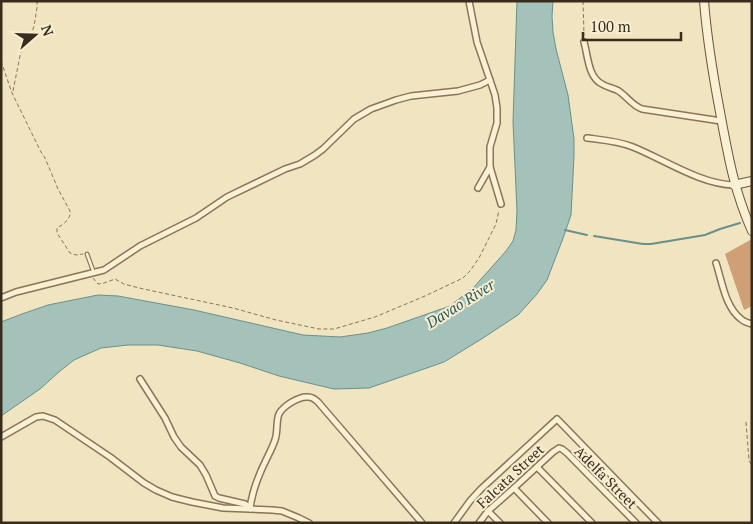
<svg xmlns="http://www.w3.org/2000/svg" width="753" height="524" viewBox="0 0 753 524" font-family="'PT Serif',serif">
<rect width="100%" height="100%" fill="#f0e4c1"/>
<path fill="#a4c2ba" stroke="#6a9089" d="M517 1H553L552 16 553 32 556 49 568 95 574 139V156L571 215 562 241 547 280 537 294 518 315 483 338 444 362 369 388 334 389 279 376 240 363 197 351 158 345H128L101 348 74 360 60 371 40 389 1 416V322L22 314 48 305 98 295 118 296 194 310 303 335 340 337 368 333 387 328 450 306 474 287 506 251 513 241 516 230 517 211 513 122Z"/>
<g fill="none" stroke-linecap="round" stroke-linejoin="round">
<g stroke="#6a9089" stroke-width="2">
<path d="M565 230 587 235"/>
<path d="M594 236 643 244H651L705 235 720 229 740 223"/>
</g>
</g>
<path fill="#cf9f75" d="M752 239V306L744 310 725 254Z"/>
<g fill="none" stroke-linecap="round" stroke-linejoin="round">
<defs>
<path id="lane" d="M87 254 94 273"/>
<g id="street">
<path d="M469 1 477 42 495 95 497 108V123L490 147V167L501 204"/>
<path d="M584 42C588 56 588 77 602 84 608 88 615 88 620 92 627 97 633 106 642 109L721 121"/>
<path d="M587 138C603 140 618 141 633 147 665 160 700 184 734 185"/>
<path d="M478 188 490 167"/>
<path d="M716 263C722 281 725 307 741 319 744 322 748 323 752 324"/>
<path d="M1 298 16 292 104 270 140 246 196 218 227 197 285 169 300 164 315 155 323 149 354 119 371 109 396 100 411 96 458 91 480 85 490 80"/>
<path d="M140 379 165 418 174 437 181 447 200 465 206 475 215 496 219 498 245 504 250 508"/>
<path d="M1 437 36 417 43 416 55 420 110 457 144 483 156 490 172 497 192 502 223 508 272 510 282 511 299 518 309 523"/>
<path d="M537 467 592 523"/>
<path d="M514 488 548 523"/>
<path d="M250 509C252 490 259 474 267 458 270 452 273 446 275 440 278 432 276 420 279 414 283 406 299 396 308 397 312 397 315 399 318 402L422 523"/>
<path d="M488 511 500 523"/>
<path d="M454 523 470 501 481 489 557 419 658 523"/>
<path d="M479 523 488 511 514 488 553 452 559 448 562 449 567 453 636 523"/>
</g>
<g id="secondary">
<path d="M704 1C707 39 713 75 720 112 728 155 734 191 752 231"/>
<path d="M734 185 752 181"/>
</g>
</defs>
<use href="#lane" stroke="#8a7558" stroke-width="5"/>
<use href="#street" stroke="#8a7558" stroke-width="8"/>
<use href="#secondary" stroke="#6c563b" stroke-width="10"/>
<g stroke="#8a7558" stroke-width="1" stroke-dasharray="4 2.5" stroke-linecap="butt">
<path d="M583 1 584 35"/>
<path d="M1 61 12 93 41 152 45 158 58 189 70 211C71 219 64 224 57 228V233L70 253 76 255 83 254"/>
<path d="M13 91 21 51 30 39 34 26 37 8V1"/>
<path d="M93 278 98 284 104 283 115 279 124 284 139 288 233 308 276 320 319 329H334L375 317 425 296 463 278 470 271 479 258 496 224 499 210"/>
<path d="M746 422 749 461 752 465"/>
</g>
<use href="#lane" stroke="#faf1d4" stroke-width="2.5"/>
<use href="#street" stroke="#faf1d4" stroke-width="5"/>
<use href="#secondary" stroke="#faf1d4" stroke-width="8"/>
</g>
<g text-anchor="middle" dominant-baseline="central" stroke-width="4" stroke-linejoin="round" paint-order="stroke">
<g font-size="14" fill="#392c1d" stroke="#f7eed1">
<text transform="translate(510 476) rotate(-43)">Falcata Street</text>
<text transform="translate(606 477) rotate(45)">Adelfa Street</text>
</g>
<g font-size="15" font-style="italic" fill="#2b5958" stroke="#f7eed1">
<text transform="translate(460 303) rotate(-32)">Davao River</text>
</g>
</g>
<rect width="753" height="524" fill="none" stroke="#392c1d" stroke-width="5"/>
<g transform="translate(35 35) rotate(70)" stroke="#f7eed1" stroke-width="4" paint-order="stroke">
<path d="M0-4L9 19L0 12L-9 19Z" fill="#392c1d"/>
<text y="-8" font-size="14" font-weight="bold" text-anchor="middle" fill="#392c1d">N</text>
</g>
<path d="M583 32v8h98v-8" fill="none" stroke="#392c1d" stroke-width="2.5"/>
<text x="590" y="32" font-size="15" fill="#392c1d" stroke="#f7eed1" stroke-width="4" paint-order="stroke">100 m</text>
</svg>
